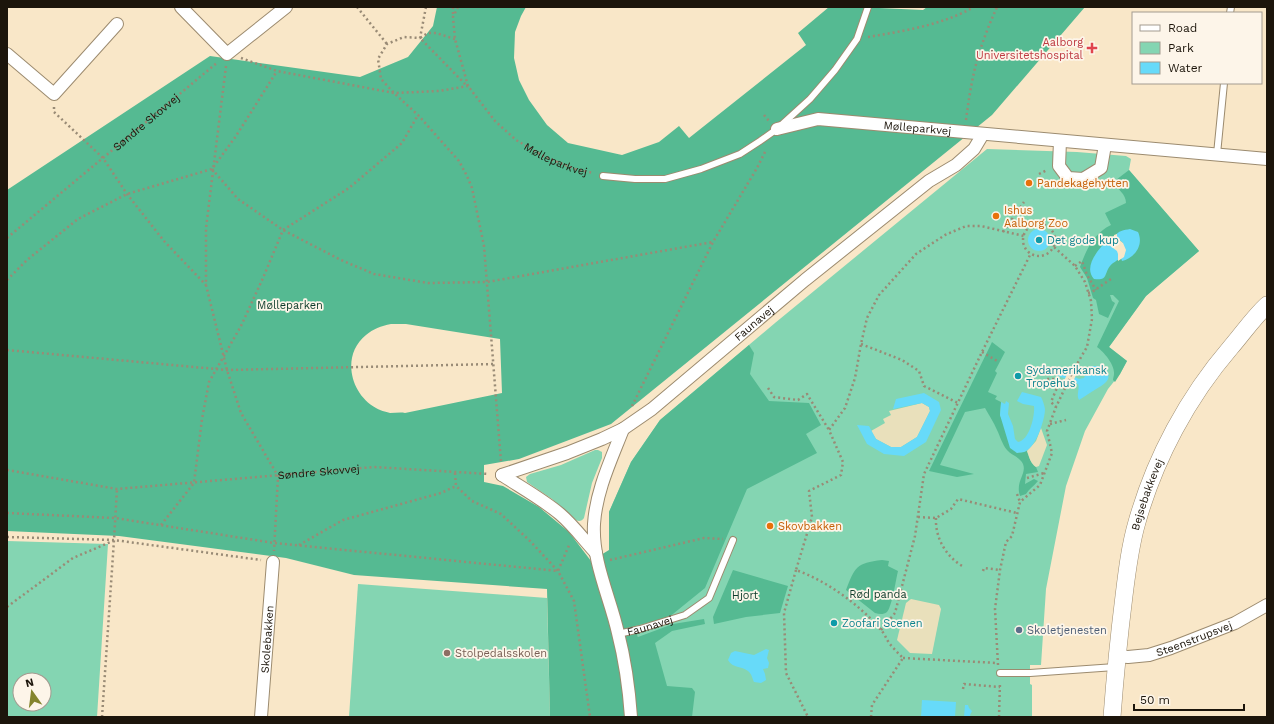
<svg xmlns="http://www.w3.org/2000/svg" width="1274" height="724" viewBox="0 0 1274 724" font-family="'Work Sans',sans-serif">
<rect width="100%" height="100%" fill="#f9e7c8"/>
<g fill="#84d5b2" fill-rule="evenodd">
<path d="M987 149 1077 152 1126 156 1131 159 1129 170 1199 251 1146 296 1109 347 1127 361 1120 374 1108 389 1085 431 1066 486 1046 589 1041 665H1030V684L1032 685V717H650L639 640 609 550V512L631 462 660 420 775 323Z"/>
<path d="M595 450H598L602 452V458L592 483 584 518C582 521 579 522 576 520L552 499 527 482 526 477 530 474 561 465Z"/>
<path d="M7 541 108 544 97 717H7ZM20 680H44V704H20Z"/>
<path d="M358 584 547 598 550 717H349Z"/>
</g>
<g fill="#55ba92" fill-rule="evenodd">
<path d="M437 7H526L521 16 515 32 514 58 519 80 529 100 547 125 568 143 622 155 659 142 679 126 689 138 806 45 798 33 829 7H879V8L923 10 927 7H1085L992 115 611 424 519 459 484 465V482L503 486 539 507 569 532 591 561 609 550V512L631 462 660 420 749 345 754 353 750 374 769 401 809 403 821 425 806 434 817 453 747 489 705 588 668 618 635 626 638 637 673 624 704 619 705 624 672 631 655 643 667 686 692 688 695 692 692 717H550L547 589 354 575 286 558 119 536 7 531V190L210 56 360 77 408 57 433 26ZM391 324H406L500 339 502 393 405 413C401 412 395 413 390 413 386 412 379 410 376 408 350 394 341 355 366 335 373 329 381 326 391 324Z"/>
<path d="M1129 170 1199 251 1146 296 1109 347 1127 361 1120 374 1115 382 1113 380C1113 378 1114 376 1114 374 1115 365 1104 352 1097 347L1119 301 1113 295H1110L1112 301 1115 303 1108 318 1099 314 1096 300 1093 298 1087 278 1080 267C1086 250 1094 233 1111 225L1105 213 1126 203C1126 194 1118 189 1112 183Z"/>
<path d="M992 342 1005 352 995 371 997 373 988 392 997 396 995 399 1001 402 1000 415 1017 453 1027 451C1029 457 1031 464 1036 467L1038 472 1026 474 1025 484 1034 479 1038 481C1034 486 1029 489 1026 494L1020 496C1015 481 1027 474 1023 464 1020 457 1011 455 1007 450 1002 444 1000 436 997 430 994 423 989 415 985 408L965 412 940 465 974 474 957 477 929 471Z"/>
<path d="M882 560 889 561 888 566 898 571C896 579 892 607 887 612 883 615 879 614 875 613L846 590C855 567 856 563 882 560Z"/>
<path d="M733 570 788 586 780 613 746 617 714 624 713 617Z"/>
</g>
<g fill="#e9e0bb">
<path d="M922 403 929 407 930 411 917 437 901 447H891L876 439 871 431 885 423 883 419 891 415 889 411Z"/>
<path d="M1041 428 1047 445 1039 466 1036 467C1031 464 1029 457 1027 451L1036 441Z"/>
<path d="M911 599 939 605 941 609 932 654 910 653 897 640 906 603Z"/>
</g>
<g fill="#67daf9">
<path d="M1130 229 1138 232C1144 245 1135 258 1122 261L1121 258C1118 260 1112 263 1110 266 1104 274 1108 281 1094 279 1083 267 1098 250 1107 240L1123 243 1115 236C1118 231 1124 230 1130 229Z"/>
<circle cx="1039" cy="240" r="11"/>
<path d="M1091 366H1097L1104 367C1115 380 1104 384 1093 391 1088 394 1084 397 1079 400 1076 395 1080 389 1078 384L1056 375 1055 373 1058 369 1063 368 1067 374 1075 377 1079 379 1084 378 1088 369Z"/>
<path d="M1022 392 1041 397C1043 401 1044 404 1045 409 1045 420 1036 446 1026 451 1024 453 1019 452 1017 453L1010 448 1000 415 1001 403V402L1005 404 1006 401 1009 403 1008 414 1013 426 1015 439 1018 442C1030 440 1035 415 1034 406L1023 404 1017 401Z"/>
<path d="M924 393 939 402 941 410 926 442 904 456 884 454 867 444 857 425 869 426 876 439 891 447H901L917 437 930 411 929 407 922 403 893 409 896 399Z"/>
<path d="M766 649 769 650 767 658 769 663 768 668 763 669 765 674 766 680 761 683 754 682C752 678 752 674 748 671 742 666 732 668 728 660L731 653 735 651 754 655Z"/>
<path d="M922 700 956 702 955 717H921Z"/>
<path d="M965 705H968L969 708 972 711 970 715 971 717H964Z"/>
</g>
<g fill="#f9e7c8">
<path d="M1117 234V238L1123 243 1126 250 1124 257 1118 261V254L1117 251 1109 245 1104 242 1109 238 1114 237V235Z"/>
<path d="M1068 372 1076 375 1072 384 1064 381Z"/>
</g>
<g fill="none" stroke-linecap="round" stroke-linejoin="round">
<defs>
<g id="lane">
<path d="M1230 13 1231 7"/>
<path d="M1217 154 1224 83"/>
<path d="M603 176 635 179H665L701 169 740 154 760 141 777 129 810 99 835 70 857 39 868 7"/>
<path id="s4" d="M618 634 640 629 685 615 709 598 733 540"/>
<path d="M1000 673H1030L1115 667"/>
</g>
<g id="street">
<path d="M181 7 227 54 286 7"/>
<path d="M7 54 54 94 117 24"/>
<path id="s5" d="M777 129 818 119 1267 159"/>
<path d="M1060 141 1059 166 1068 178 1083 179 1101 168 1105 145"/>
<path d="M623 429C611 460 596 491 594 524 592 562 610 597 618 633 625 660 629 689 631 717"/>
<path id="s6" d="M502 475 567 453 602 439 623 429 652 409 805 280 929 181 956 165 974 149 983 134"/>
<path d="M502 475C522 488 542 499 560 514 573 525 584 540 596 553"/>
<path id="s7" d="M1116 656 1128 657 1149 655 1171 648 1235 623 1267 605"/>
<path id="s8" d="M261 717 273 562"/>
</g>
<g id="secondary">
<path id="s9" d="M1112 717C1115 677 1119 636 1124 596 1127 571 1130 546 1137 522 1155 458 1188 397 1231 347 1243 333 1254 317 1267 305"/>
</g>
</defs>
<use href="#lane" stroke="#9c8b6f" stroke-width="8"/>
<use href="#street" stroke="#9c8b6f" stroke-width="14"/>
<use href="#secondary" stroke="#9c8b6f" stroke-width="18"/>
<g stroke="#998b76" stroke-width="2.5" stroke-dasharray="2 3" stroke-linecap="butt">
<path d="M357 7 387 44"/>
<path d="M426 7 420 38 404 37 387 44 378 59 381 79 394 93 418 115 459 161 467 176 472 188 484 246 501 462"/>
<path d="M453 7V16"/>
<path id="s1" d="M458 7 453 17 455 39 468 86 495 121 516 140 545 157 575 169 593 173"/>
<path d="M868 37C904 31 942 25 974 7"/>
<path d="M455 39 436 33H428L420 38 467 86"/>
<path d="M241 58 277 71 394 93 439 91 468 86"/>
<path d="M226 66 206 228V285L227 370 241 413 278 476 274 551"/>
<path d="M54 107V112L103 158 127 194 164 241 206 285"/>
<path d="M764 115 769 121"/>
<path d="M966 120C968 105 970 91 973 77 978 53 987 29 997 7"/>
<path d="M212 169 238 199 283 230 341 260 374 274 428 283 487 282 713 242"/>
<path d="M1039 174 1047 170"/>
<circle cx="1039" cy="240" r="16"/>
<path d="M1003 232 1024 202"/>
<path id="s2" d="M7 238 218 62"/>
<path d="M1075 266 1082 261 1087 275 1096 290"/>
<path d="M7 280 27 260 78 219 127 194 212 169 236 136 277 71"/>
<path d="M1088 293 1092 292 1111 279"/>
<path d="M861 344 902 360 919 371 924 386 958 403"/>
<path d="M7 350 227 370 494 364"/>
<path d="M982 352 999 362"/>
<path d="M1042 385 1044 386 1047 379H1055L1059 383 1051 402 1056 407"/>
<path d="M768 388 774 397 798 400 807 394 829 430"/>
<path d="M632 406 713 242 757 168 766 150"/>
<path d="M1050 424 1066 420"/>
<path id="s3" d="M7 470 117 489 374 467 489 474"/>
<path d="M455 473 456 486 472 501 501 514 530 541 558 571 574 601 590 717"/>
<path d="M1027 478 1044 473"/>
<path d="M1017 494 1020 502"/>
<path d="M7 513 115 518 274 543 558 571 570 543"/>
<path d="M918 517 936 518 951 509 958 499 1017 513"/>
<path d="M936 518C935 538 946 556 962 566"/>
<path d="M161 525 194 483 202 419 209 382 241 326 263 278 283 230 349 188 402 143 418 115"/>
<path d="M7 537 114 540 261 560"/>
<path d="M299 545 343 520 441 493 456 486"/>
<path d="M610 560 704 538 723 539"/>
<path d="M796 570 784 613 786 673 808 717"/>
<path d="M983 571 984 568 1000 570"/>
<path d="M7 607 73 558 113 541"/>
<path d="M881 630 895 613 915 536 924 474 982 352 1031 253"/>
<path d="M903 658 997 663"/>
<path d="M998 665 995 609 1000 570 1006 542 1012 536 1020 502 1040 485 1052 453 1047 431 1056 407 1074 369 1087 347 1092 319 1091 301 1085 282 1075 266 1054 247"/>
<path d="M963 689 964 684 1000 687"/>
<path d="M102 717 114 540 117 489"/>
<path d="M871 717 872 705 903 658C898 653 893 648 889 643 886 638 884 633 881 630 860 605 827 581 796 570L812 517 809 491 841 475 843 462 829 430 845 408 855 378 861 344 867 318 879 295 916 254 945 235 966 226H981L1024 236"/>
<path d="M999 717 1000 682"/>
</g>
<use href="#lane" stroke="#fff" stroke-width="6"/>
<use href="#street" stroke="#fff" stroke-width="12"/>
<use href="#secondary" stroke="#fff" stroke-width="17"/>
</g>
<path fill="#e0444e" stroke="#fdf5e9" stroke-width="1.5" d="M1090 42h4v4h4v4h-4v4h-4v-4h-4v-4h4z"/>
<g fill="#e8710a" stroke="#fdf5e9" stroke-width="1.5">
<circle cx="1029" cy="183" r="4"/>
<circle cx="996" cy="216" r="4"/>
<circle cx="770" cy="526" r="4"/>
</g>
<g fill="#0f9aa8" stroke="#fdf5e9" stroke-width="1.5">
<circle cx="1039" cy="240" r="4"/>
<circle cx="1018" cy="376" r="4"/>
<circle cx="834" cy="623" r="4"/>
</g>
<circle fill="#5c6f8a" stroke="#fdf5e9" stroke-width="1.5" cx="1019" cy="630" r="4"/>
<circle fill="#8d6e63" stroke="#fdf5e9" stroke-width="1.5" cx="447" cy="653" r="4"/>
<g text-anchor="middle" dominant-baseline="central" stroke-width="3.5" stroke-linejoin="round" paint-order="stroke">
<g font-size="11" fill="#be3a42" stroke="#fdf5e9" text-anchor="end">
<text x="1083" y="42">Aalborg<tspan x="1083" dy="13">Universitetshospital</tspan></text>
</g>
<g font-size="11" fill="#1c150b" stroke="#fdf5e9">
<text stroke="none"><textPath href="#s2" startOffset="181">Søndre Skovvej</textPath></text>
<text stroke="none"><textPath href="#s5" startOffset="142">Mølleparkvej</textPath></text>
<text stroke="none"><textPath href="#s1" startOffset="199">Mølleparkvej</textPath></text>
<text stroke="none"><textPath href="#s6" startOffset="298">Faunavej</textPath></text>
<text stroke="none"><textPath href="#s3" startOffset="314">Søndre Skovvej</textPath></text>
<text stroke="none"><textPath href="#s9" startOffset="226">Bejsebakkevej</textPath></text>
<text stroke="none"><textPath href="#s4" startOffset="33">Faunavej</textPath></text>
<text stroke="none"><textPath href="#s7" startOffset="81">Steenstrupsvej</textPath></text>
<text stroke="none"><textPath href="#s8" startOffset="78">Skolebakken</textPath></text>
</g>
<g font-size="11" fill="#c56008" stroke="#fdf5e9" text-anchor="start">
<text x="1037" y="183">Pandekagehytten</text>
<text x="1004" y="210">Ishus<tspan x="1004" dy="13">Aalborg Zoo</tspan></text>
<text x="778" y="526">Skovbakken</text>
</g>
<g font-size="11" fill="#0d838f" stroke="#fdf5e9" text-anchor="start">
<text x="1047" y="240">Det gode kup</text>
<text x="1026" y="370">Sydamerikansk<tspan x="1026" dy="13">Tropehus</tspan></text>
<text x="842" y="623">Zoofari Scenen</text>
</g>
<g font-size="11" fill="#0d3b2a" stroke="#fdf5e9">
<text x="290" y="305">Mølleparken</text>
<text x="878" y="594">Rød panda</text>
<text x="745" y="595">Hjort</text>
</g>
<g font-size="11" fill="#4e5e75" stroke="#fdf5e9" text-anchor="start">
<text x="1027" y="630">Skoletjenesten</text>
</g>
<g font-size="11" fill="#785e54" stroke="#fdf5e9" text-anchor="start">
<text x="455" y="653">Stolpedalsskolen</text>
</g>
</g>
<rect width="1274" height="724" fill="none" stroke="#1c150b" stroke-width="16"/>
<rect x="1132" y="12" width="130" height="72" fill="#fdf5e9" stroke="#a39b90"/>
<rect x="1140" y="25" width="20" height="6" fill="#ffffff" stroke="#a39b90"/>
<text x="1168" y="32" font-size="12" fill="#1c150b">Road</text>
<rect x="1140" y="42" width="20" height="12" fill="#84d5b2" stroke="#a39b90"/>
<text x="1168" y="52" font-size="12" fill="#1c150b">Park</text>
<rect x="1140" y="62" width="20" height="12" fill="#67daf9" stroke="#a39b90"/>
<text x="1168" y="72" font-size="12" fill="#1c150b">Water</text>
<g transform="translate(32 692) rotate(346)"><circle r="19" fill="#fdf5e9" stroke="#a39b90"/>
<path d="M0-3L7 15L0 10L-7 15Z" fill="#84842d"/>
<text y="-6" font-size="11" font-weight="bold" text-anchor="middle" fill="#1c150b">N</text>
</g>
<path d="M1134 704v6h110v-6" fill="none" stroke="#1c150b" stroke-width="2"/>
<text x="1140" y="704" font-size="12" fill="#1c150b" stroke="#fdf5e9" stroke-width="3" paint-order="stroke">50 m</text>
</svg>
